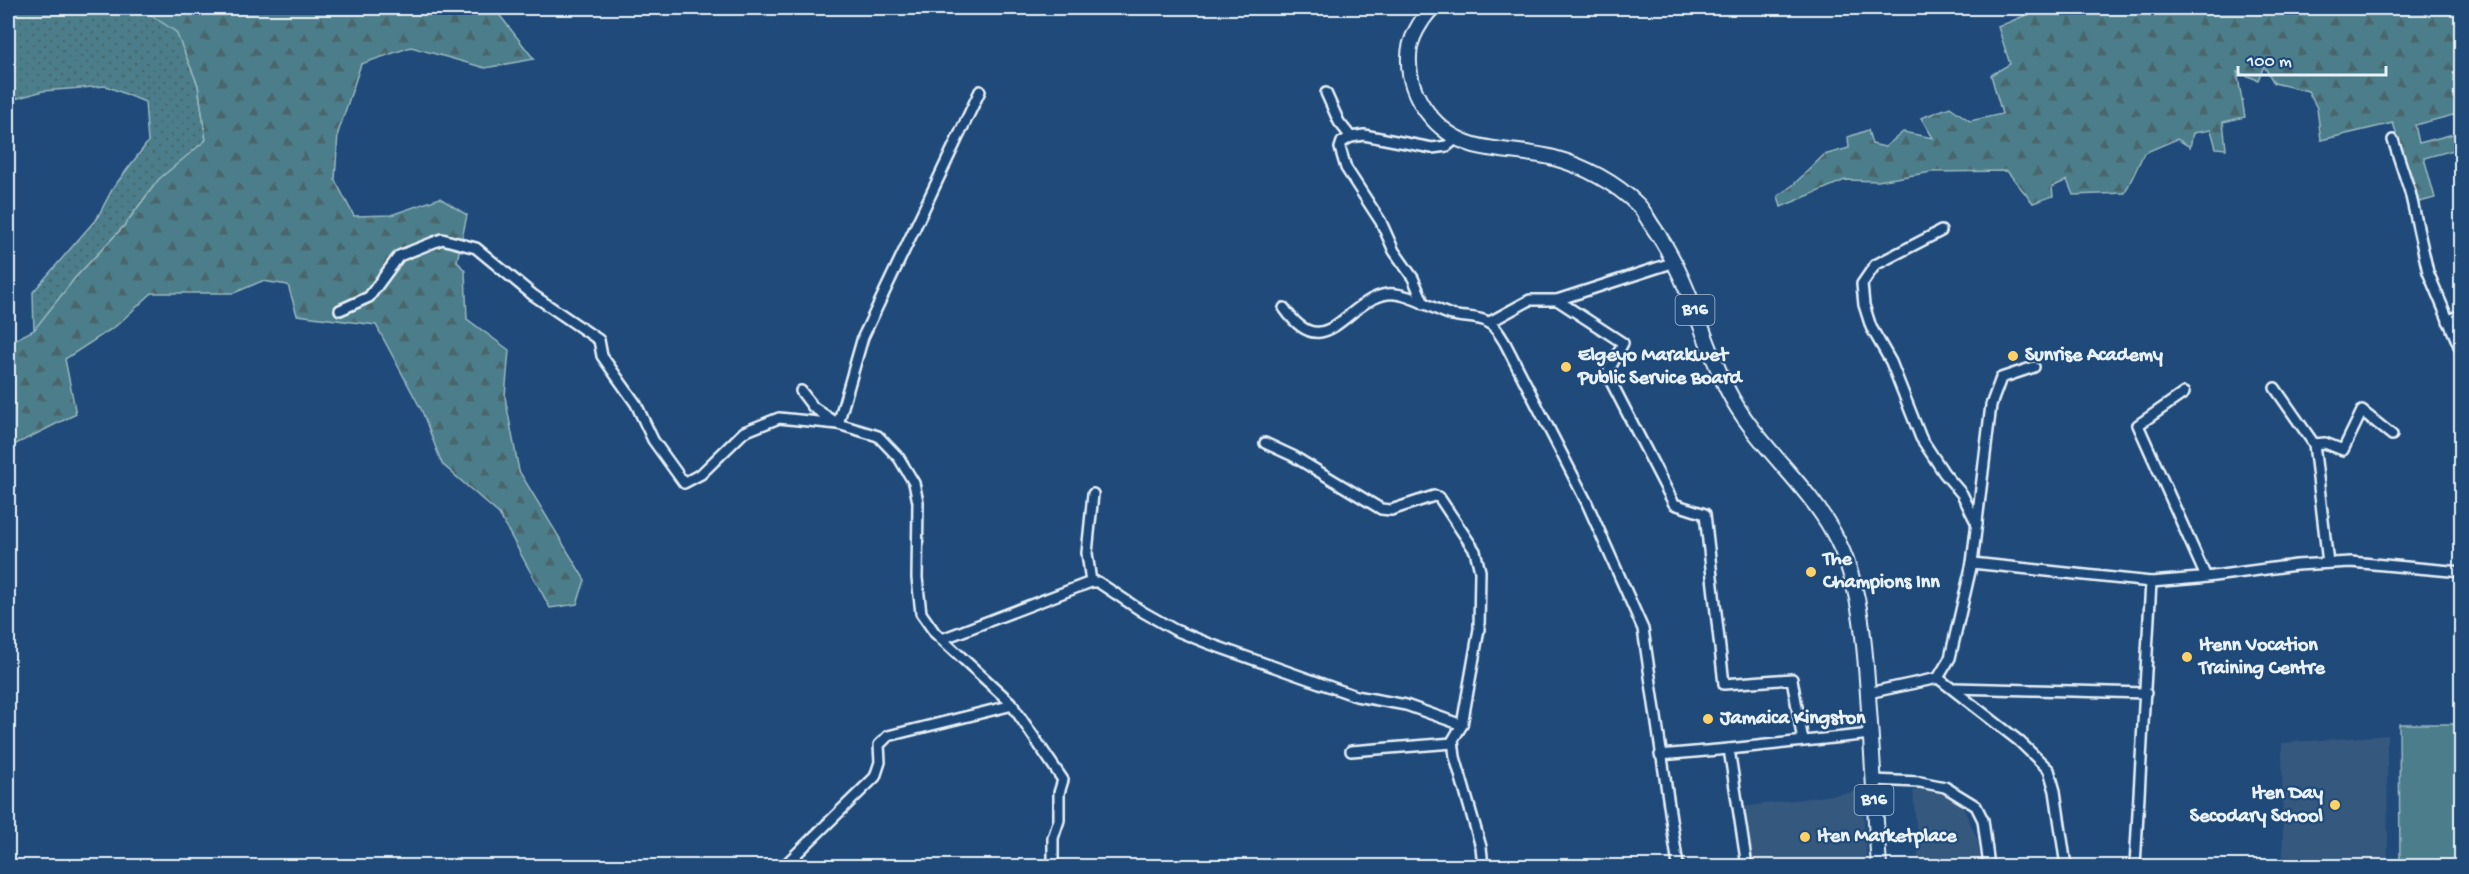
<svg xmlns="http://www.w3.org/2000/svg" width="2469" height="874" viewBox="0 0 2469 874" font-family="'Gochi Hand',sans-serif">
<defs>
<pattern id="grass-dots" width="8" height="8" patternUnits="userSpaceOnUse" patternTransform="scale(1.5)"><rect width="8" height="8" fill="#4c7e8a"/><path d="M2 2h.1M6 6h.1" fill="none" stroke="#49666d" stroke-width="1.8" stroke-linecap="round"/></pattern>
<pattern id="forest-firs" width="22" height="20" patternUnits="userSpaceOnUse" patternTransform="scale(1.5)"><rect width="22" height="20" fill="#4c7e8a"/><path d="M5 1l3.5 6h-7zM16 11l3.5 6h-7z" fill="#49666d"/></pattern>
</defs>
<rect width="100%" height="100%" fill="#1f4a7a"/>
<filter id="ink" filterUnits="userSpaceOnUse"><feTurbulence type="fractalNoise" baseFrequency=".0167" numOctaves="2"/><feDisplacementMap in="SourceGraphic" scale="12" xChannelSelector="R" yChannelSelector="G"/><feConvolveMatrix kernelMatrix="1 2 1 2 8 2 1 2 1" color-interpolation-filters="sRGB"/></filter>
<g filter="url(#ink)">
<g fill="#36587e">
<path d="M2387 735 2388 866H2283L2282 743Z"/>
<path d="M1921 789 1953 795 1962 805 1977 838 1981 866H1919L1913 790Z"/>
<path d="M1862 791 1867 866H1750L1741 807Z"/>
</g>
<path fill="url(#grass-dots)" stroke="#9ab8c1" stroke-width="1.5" d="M19 8H141L176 31 198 85 206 140 155 184 124 226 75 278 34 331 33 292 97 218 113 188 148 142 145 102 106 86 43 91 8 101V9Z"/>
<g fill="url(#forest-firs)" stroke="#9ab8c1" stroke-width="1.5">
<path d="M141 8H494L534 59 485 68 411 47 361 64 338 133 335 180 354 216 391 215 440 198 467 215 457 261 465 271 467 319 509 350 505 397 519 471 585 580 577 604 550 608 499 514 442 464 422 411 376 325 297 315 288 285 262 281 234 293H152L116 326 65 359 76 414 8 448V343L34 330 75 278 124 226 159 179 206 140 198 85 176 32Z"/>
<path d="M705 8H786L756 13 711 14Z"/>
<path d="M2042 8H2066L2071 11 2075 8H2461V113L2415 125 2419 143 2461 132V148L2424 158 2435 198 2419 202 2393 123 2321 140 2317 108 2308 91 2274 83 2264 66 2258 80 2237 72 2245 117 2223 122 2226 149 2216 148 2211 130 2193 133 2190 147 2177 139 2144 153 2125 193 2073 195 2067 180 2052 187 2053 196 2033 203 2007 171 1932 172 1878 181 1845 180 1781 207 1778 196 1793 185 1824 155 1849 148 1848 137 1868 130 1872 144 1885 147 1903 132 1933 138 1921 118 1950 107 1970 121 2002 114 1991 75 2010 64 1998 27Z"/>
</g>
<path fill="#4c7e8a" stroke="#9ab8c1" stroke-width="1.5" d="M2399 724H2461V866H2400Z"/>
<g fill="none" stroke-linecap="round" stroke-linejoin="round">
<defs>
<g id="minor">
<path d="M1326 93 1339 122 1351 137"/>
<path d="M2393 140 2410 192 2428 272 2462 353"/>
<path d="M1941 231 1875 265 1862 284 1864 305 1871 327 1891 362 1921 438 1944 473 1962 494 1977 524"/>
<path d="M1557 300 1623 343 1607 374 1674 504 1705 514 1724 684 1792 679 1803 741"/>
<path d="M1424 304 1413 278 1394 251 1381 222 1346 168 1340 148 1342 142 1351 137 1364 135 1432 148 1447 146 1458 137"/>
<path d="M1284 308C1325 367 1345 301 1387 294 1406 291 1434 310 1452 315 1464 318 1477 316 1488 322 1496 327 1500 335 1505 343L1586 501 1643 629 1678 866"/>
<path d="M340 310 369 297 399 256 442 239 476 248 533 295 599 340 602 356 636 404 653 440 684 483 701 474 744 432 779 418 838 424 863 337 980 91"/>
<path d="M2448 321 2462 314"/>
<path d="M1488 323 1530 300H1557L1675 262"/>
<path d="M2275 388 2314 444 2328 563"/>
<path d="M801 391 813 407 838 424 878 436 899 458 914 483 918 502 917 578 921 613 935 633 1010 702 1063 780 1059 793V820L1053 838V866"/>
<path d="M2184 393 2138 425 2206 577"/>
<path d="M1265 443 1293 456 1381 509 1391 510 1434 496 1439 497 1475 551 1480 571 1479 629 1462 725 1453 740 1455 757 1481 847 1483 866"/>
<path d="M2314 444 2325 443 2343 450 2362 411 2392 435"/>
<path d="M1093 494 1087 553 1091 582H1098L1143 612 1175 630 1210 644 1356 696 1406 705 1462 725"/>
<path d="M1972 563 1991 405 2001 378 2034 367"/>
<path d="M942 639 1091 582"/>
<path d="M1938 678 2019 741 2049 770 2055 791 2066 866"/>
<path d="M1953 688 2146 693"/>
<path d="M1868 693 1938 678 1950 658 1972 563 2151 582 2199 578 2296 565 2351 562 2462 572"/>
<path d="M1351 751 1453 743"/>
<path d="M1660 755 1729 749"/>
<path d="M1873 780 1920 782 1945 787 1976 806 1983 820 1989 866"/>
<path d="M784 866 875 777 880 762 879 745 888 736 1013 705"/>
<path d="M1747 866 1729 749 1871 734"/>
<path d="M2135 866 2151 582"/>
</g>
<path id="primary" d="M1432 8C1421 20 1409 39 1409 56 1407 96 1436 134 1474 145 1500 152 1528 151 1554 158 1584 166 1616 183 1638 205 1644 211 1648 220 1653 227 1688 276 1701 335 1727 389 1753 442 1804 480 1833 532 1863 586 1865 650 1869 710 1873 762 1875 814 1879 866"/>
</defs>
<use href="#minor" stroke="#e8f1f8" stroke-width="14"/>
<use href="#primary" stroke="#e8f1f8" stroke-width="18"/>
<use href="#minor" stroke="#1f4a7a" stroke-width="9"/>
<use href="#primary" stroke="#1f4a7a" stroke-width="14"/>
</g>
</g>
<g fill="#ffd166" stroke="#1f4a7a" stroke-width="2">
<circle cx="2013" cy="356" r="6"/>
<circle cx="1566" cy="367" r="6"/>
<circle cx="1811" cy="572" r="6"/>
<circle cx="2187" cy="657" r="6"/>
<circle cx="1708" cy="719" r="6"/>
<circle cx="2335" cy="805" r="6"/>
<circle cx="1805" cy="837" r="6"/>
</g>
<g text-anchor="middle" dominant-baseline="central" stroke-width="4.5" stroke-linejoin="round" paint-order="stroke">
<g fill="#1f4a7a" stroke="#acbfd2" stroke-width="1.5">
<rect x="1675.5" y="295" width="39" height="30" rx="4.5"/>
<rect x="1854.5" y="785" width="39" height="30" rx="4.5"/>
</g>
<g font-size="18" font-weight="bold" fill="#e8f1f8">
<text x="1695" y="310">B16</text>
<text x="1874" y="800">B16</text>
</g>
<g font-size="20" font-weight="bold" fill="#e8f1f8" stroke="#1f4a7a" text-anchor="start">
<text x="1578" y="356">Elgeyo Marakwet<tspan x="1578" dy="23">Public Service Board</tspan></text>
<text x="2025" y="356">Sunrise Academy</text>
<text x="1823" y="560">The<tspan x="1823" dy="23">Champions Inn</tspan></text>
<text x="2199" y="646">Itenn Vocation<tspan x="2199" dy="23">Training Centre</tspan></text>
<text x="1720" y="719">Jamaica Kingston</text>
<text x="2323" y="794" text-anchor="end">Iten Day<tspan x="2323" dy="23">Secodary School</tspan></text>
<text x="1817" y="837">Iten Marketplace</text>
</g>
</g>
<rect width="2469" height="874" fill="none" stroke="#1f4a7a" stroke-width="30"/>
<rect x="15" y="15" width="2439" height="844" fill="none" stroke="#e8f1f8" stroke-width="2" filter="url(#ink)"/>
<path d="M2238 66v9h148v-9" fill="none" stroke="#e8f1f8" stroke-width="3"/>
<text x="2247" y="66" font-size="18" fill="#e8f1f8" stroke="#1f4a7a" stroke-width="4.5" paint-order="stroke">100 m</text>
</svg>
